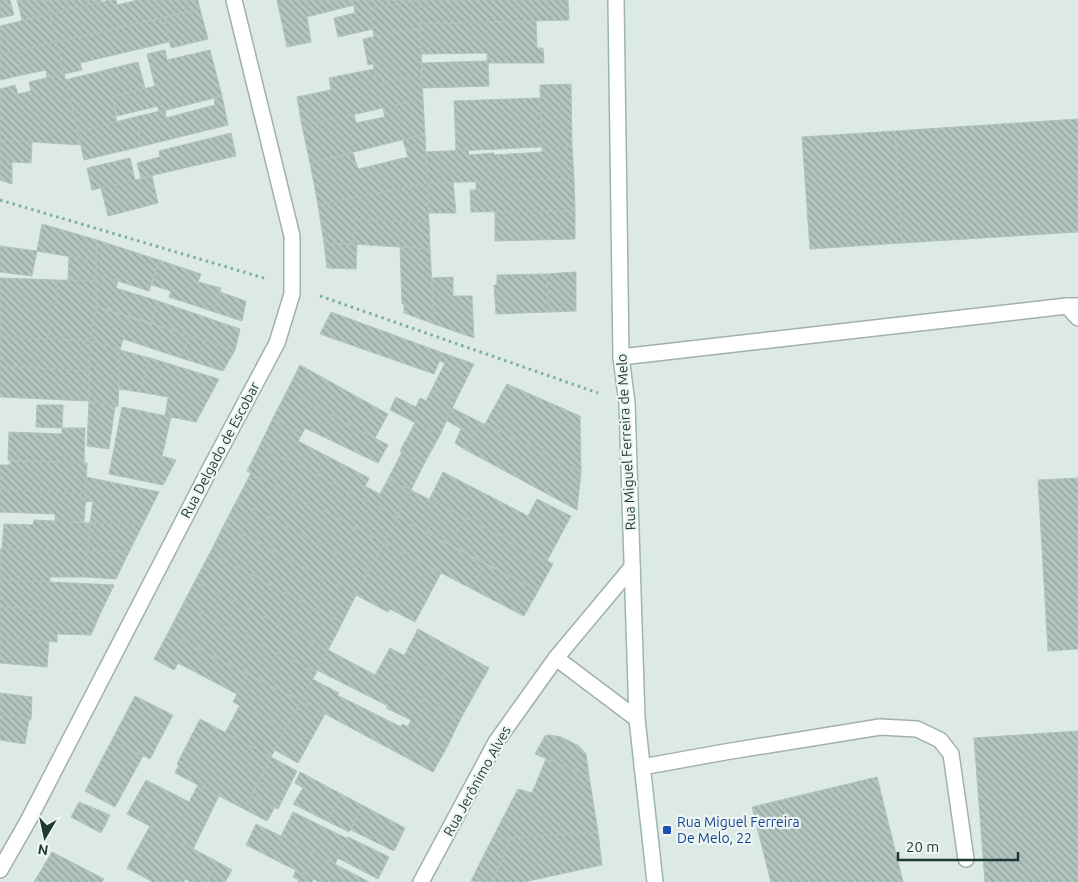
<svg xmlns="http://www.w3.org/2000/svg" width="1078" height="882" viewBox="0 0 1078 882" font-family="Ubuntu,sans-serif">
<defs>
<pattern id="building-back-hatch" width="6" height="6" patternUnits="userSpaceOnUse" patternTransform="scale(1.25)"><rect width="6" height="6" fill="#b2c4bf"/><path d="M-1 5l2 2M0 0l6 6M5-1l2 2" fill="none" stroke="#90a09c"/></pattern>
</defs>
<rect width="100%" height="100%" fill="#dde9e5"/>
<g fill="url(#building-back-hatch)" stroke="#afc3bd">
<path d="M0 0H10L14 15 0 18Z"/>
<path d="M17 0H46L49 14 22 20Z"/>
<path d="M46 0H101V2L49 14Z"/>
<path d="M110 0H116L117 5 138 0H198L200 9 56 42 49 14Z"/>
<path d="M277 0H353L354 5 307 17 311 42 287 47Z"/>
<path d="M353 0H369L373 29 338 37 334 18 355 13Z"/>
<path d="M369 0H419V1L370 8Z"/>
<path d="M568 0 569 20 420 24 419 0Z"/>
<path d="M419 1 420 28 374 37 370 8Z"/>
<path d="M200 9 208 39 171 48 164 18Z"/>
<path d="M49 14 56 42 0 55V26Z"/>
<path d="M164 18 169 42 80 63 82 70 64 74 56 42Z"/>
<path d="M536 21 537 48H543L544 63H487V53L421 54 420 24Z"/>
<path d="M420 28 422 76 377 83 373 64 368 65 363 39Z"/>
<path d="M56 42 64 74 47 78 46 70 22 75 17 51Z"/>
<path d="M165 50 167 60 210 50 222 96 159 112 158 106 117 116 112 97 155 86 147 54Z"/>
<path d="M17 51 22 75 0 80V55Z"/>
<path d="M487 61 488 63 489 86 423 88 422 63Z"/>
<path d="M138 62 145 88 112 97 117 122 78 132 65 80Z"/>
<path d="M374 69 377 83 422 76 423 99 302 126 297 97 331 90 329 78Z"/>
<path d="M64 74 81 145 0 140V89L15 85 18 94 31 91 29 82Z"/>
<path d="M571 84 572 146 542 147 540 85Z"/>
<path d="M222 96 228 125 143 146 135 117 165 110 166 118 215 105 214 98Z"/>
<path d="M540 98 542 147 456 151 454 101Z"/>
<path d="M423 99 425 134 310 163 302 126 354 114 356 123 385 117 383 108Z"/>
<path d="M135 117 143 146 84 160 78 132Z"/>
<path d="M1078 119V232L902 243 895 131Z"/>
<path d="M895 131 902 243 810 249 802 137Z"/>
<path d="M231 133 236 156 141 178 137 163 160 157 159 151Z"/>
<path d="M425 134 427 183 318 205 310 163 353 153 358 169 408 157 403 140Z"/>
<path d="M0 140 32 142 31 163 12 162V184L0 180Z"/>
<path d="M572 146 574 179 427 183 426 152 468 150 469 155 494 153V155L542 152V147Z"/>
<path d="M130 158 135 180 92 190 87 168Z"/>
<path d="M152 176 158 203 108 216 101 188Z"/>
<path d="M574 179 575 211 471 212 470 190H476V181Z"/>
<path d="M453 182 456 213H429L427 183Z"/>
<path d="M427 183 429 223 355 219 353 244 324 243 318 205Z"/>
<path d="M575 211V239L495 241V212Z"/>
<path d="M355 219 429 223 430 249 353 244Z"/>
<path d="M42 224 97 240 96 261 37 251Z"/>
<path d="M97 240 159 260 149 291 96 274Z"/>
<path d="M324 243 357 245 356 269 327 268Z"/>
<path d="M0 246 37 251 32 276 0 272Z"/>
<path d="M400 247 430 249 434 324 404 313V304H402Z"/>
<path d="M69 256 96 261V281L68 280Z"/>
<path d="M159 260 201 274 198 282 221 288 214 312 169 297 171 291 152 285Z"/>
<path d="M576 272V311L550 312 546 274Z"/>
<path d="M96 274 118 281 116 288 158 301 151 323 95 306Z"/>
<path d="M546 274 550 312 496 314 494 285H497V275Z"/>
<path d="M453 277V296H472L474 338 434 324 432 278Z"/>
<path d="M0 278 57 280 56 304 50 303 49 339 0 337Z"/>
<path d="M57 280 96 281V307L90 341 49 339 50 303 56 304Z"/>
<path d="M220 292 246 301 242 321 214 312Z"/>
<path d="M158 301 240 329 235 350 151 323Z"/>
<path d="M96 307 190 336 181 358 123 339 120 350 90 341Z"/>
<path d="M331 312 443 353 434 374 320 334Z"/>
<path d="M190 336 235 350 223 371 181 358Z"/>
<path d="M0 337 90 341 89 371 0 366Z"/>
<path d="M90 341 120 350 118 407 89 401Z"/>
<path d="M120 350 150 358 140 392 119 389Z"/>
<path d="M443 353 474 364 456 400 432 389 445 363 439 360Z"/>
<path d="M150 358 219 379 196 422 165 416 168 397 140 392Z"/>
<path d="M300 365 388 414 375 438 287 391Z"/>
<path d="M0 366 89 371V401L0 397Z"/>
<path d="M507 384 580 416 581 472 485 424Z"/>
<path d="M432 389 456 400 440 435 390 410 396 397 416 407 420 398 426 401Z"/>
<path d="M287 391 388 445 378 463 305 428 302 434 273 418Z"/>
<path d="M89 401 115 406 109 449 87 446Z"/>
<path d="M37 405H63L62 428 36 427Z"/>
<path d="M122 407 171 417 162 456 176 460 163 485 109 474Z"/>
<path d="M452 408 480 422 466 450 455 443 461 429 446 420Z"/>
<path d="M273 418 302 434 298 441 369 478 365 486 380 494 388 479 411 490 397 517 260 445Z"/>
<path d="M480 422 581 472 577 510 466 450Z"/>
<path d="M415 423 440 435 424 464 400 451Z"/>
<path d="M62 428H85L84 463 8 460 9 432 62 434Z"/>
<path d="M260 445 397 517 384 543 247 471Z"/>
<path d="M402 452 424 464 411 490 388 479Z"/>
<path d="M10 461 87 463 86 494 0 489V465H10Z"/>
<path d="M443 472 528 516 537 499 571 516 547 561 429 500Z"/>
<path d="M251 473 384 543 369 571 237 500Z"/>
<path d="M86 477 159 492 143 524 90 523 93 501 86 502Z"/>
<path d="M1078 478V649L1048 651 1038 480Z"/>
<path d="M0 489 86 494 84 522 55 521V514L0 512Z"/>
<path d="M411 490 465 518 451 545 397 517Z"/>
<path d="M237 500 369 571 356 595 224 525Z"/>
<path d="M397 517 485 564 472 589 384 543Z"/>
<path d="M465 518 553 564 538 591 451 545Z"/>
<path d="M34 520 90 523 88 551 2 549 4 524 33 525Z"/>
<path d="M90 523 143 524 129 552 88 551Z"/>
<path d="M224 525 356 595 342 623 210 553Z"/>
<path d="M384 543 441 573 415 622 390 609 388 612 356 595Z"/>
<path d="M0 549 88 551 85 577H50V582L0 580Z"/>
<path d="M88 551 129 552 116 579 85 577Z"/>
<path d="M210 553 342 623 328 650 195 581Z"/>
<path d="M485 564 538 591 524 616 472 589Z"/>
<path d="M0 580 50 582 114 585 101 612 0 607Z"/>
<path d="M195 581 328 650 316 673 183 604Z"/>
<path d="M183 604 316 673 301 701 168 633Z"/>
<path d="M0 607 101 612 91 635 57 634V642L0 638Z"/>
<path d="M418 629 489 668 475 693 404 656Z"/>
<path d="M168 633 247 674 237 694 178 663 174 670 154 659Z"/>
<path d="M0 638 49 641 47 667 0 663Z"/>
<path d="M390 648 475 693 460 720 375 675Z"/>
<path d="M328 650 460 720 447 747 408 727 411 720 386 708 388 706 317 670Z"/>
<path d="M247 674 301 701 286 729 233 702Z"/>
<path d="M312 679 339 693 337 695 401 727 402 724 447 747 433 772 301 701Z"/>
<path d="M0 693 32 697 31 720 0 715Z"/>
<path d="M135 696 173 715 150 759 112 740Z"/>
<path d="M301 701 325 714 298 763 275 750Z"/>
<path d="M240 705 286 729 271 757 225 733Z"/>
<path d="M0 715 29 719 25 744 0 740Z"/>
<path d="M200 719 271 757 244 809 175 773 179 765 177 764Z"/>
<path d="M1078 731V882H985L974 738Z"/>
<path d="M549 735 561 737 579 746 586 754 589 776 535 754 545 736Z"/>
<path d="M112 740 143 756 115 807 85 791Z"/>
<path d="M271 757 297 771 278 809 252 795Z"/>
<path d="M546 759 589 776 598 832 492 839 518 789 532 793Z"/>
<path d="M300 772 341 794 327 821 293 804 303 788 295 783Z"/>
<path d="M877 777 903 882H771L752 807Z"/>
<path d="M146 780 189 802 198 785 219 796 193 849 127 814Z"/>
<path d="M341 794 362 805 349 832 327 821Z"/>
<path d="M252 795 275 807 267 821 244 809Z"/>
<path d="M79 802 110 815 101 833 71 817Z"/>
<path d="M362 805 405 828 394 851 351 830Z"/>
<path d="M293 812 348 839 335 864 281 836Z"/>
<path d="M256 824 281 836 369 882H319L246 845Z"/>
<path d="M150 826 216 861 206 882H191L185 879 184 882H153L127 868Z"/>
<path d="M598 832 602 865 524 882H492L511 838Z"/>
<path d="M348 837 389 857 378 879 338 858Z"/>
<path d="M511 838 492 882 471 881 492 839Z"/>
<path d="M52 852 104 879 102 882H34Z"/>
<path d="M216 861 232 870 225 882H206Z"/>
<path d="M296 870 313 879 312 882H297L299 880 293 877Z"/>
</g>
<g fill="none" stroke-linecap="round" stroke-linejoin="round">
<defs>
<g id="lane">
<path d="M1067 306 1078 318"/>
<path d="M642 767 725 752 880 727 917 729 940 740 951 754 966 859"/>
</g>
<g id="street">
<path d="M621 357 1067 306H1078"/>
<path d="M556 658 637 719"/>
<path d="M0 870 28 821 211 467 277 343 292 294V236L234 0"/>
<path d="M421 882 496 742 556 658 632 567"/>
</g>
<path id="secondary" d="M616 0 621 357 627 403 637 719 655 882"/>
</defs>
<use href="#lane" stroke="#a0b0ad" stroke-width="18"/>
<use href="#street" stroke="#a0b0ad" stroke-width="18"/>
<use href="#secondary" stroke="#9cb5af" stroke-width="18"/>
<g stroke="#7caea4" stroke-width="3" stroke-dasharray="2.5 4" stroke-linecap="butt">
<path d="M0 200 264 278"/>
<path d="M320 296 598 393"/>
</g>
<use href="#lane" stroke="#fff" stroke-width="15"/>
<use href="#street" stroke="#fff" stroke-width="15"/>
<use href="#secondary" stroke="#fff" stroke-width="15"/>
</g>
<rect fill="#1a4fb4" stroke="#edf6f3" stroke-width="2" x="662" y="825" width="10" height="10" rx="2.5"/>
<g text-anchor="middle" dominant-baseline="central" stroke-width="4.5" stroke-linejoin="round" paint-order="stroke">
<g font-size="14" fill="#1e3835" stroke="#edf6f3">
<text transform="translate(626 442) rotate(-93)">Rua Miguel Ferreira de Melo</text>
<text transform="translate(220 450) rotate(-62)">Rua Delgado de Escobar</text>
<text transform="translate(477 781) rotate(-61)">Rua Jerônimo Alves</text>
</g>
<g font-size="14" fill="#164399" stroke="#edf6f3" text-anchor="start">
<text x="677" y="822">Rua Miguel Ferreira<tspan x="677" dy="16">De Melo, 22</tspan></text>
</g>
</g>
<g transform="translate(45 837) rotate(189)" stroke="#edf6f3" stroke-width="4" paint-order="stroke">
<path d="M0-4L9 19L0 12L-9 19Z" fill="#1e3835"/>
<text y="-8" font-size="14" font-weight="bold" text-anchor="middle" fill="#1e3835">N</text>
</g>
<path d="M898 852v8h120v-8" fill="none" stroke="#1e3835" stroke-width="2.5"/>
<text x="906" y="852" font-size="15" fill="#1e3835" stroke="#edf6f3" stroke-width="4" paint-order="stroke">20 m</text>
</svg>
